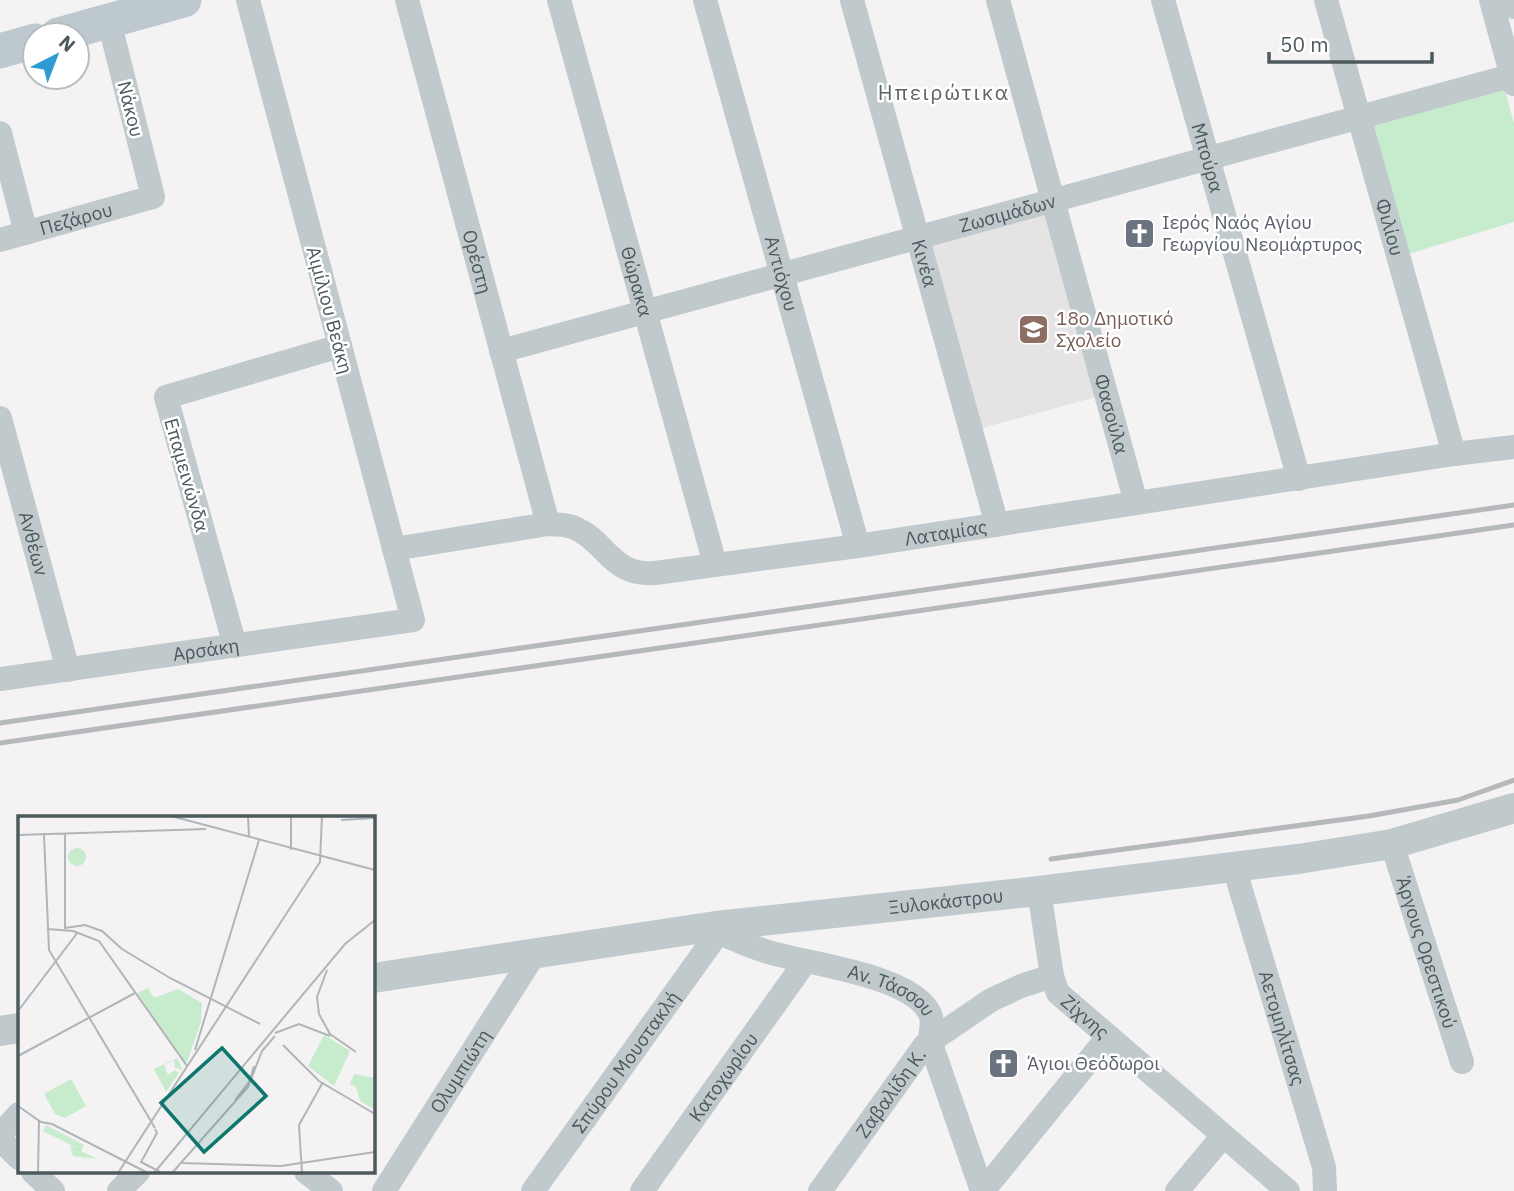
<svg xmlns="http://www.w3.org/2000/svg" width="1514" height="1191" viewBox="0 0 1514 1191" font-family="'IBM Plex Sans',sans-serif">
<rect width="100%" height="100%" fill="#f4f2f3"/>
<path fill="#e5e3e4" d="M1044 211 1096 397 979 429 928 242Z"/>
<path fill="#c7ebcd" d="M1505 90 1514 124V222L1408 254 1369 126Z"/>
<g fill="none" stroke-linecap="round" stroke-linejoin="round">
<g stroke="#c0c9cc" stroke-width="24">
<path id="s1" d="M407 0 548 524"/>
<path id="s2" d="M559 0 715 564"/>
<path id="s3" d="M705 0 858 546"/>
<path id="s4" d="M852 0 997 525"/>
<path id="s5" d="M998 0 1136 503"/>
<path id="s6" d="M1163 0 1299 479"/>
<path id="s7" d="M1326 0 1454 454"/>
<path d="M1491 0 1514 84"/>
<path d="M1512 0 1514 7"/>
<path d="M0 133 26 233"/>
<path id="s8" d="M0 240 153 197 109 21"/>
<path id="s9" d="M501 351 1514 75"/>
<path id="s10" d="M0 418 68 670"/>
<path id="s11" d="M394 549 548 524C558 525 567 524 575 528 607 542 611 576 655 573L858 546 1454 454 1514 447"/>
<path d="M235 646 166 397 340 346"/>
<path id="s12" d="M0 679 413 620 248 0"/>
<path id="s13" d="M1392 844 1462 1062"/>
<path id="s14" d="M1234 867 1324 1167 1325 1191"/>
<path id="s15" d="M1039 891 1052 976 1058 993 1288 1191"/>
<path id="s16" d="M716 926 718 933C735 939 751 947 768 952 807 964 913 975 930 1014 934 1022 930 1033 930 1041L982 1191"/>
<path d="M0 1135 19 1114"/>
<path d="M0 1139 19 1158"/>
<path d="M33 1172 53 1191"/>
<path d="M306 1172 331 1191"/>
<path d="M119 1191 138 1172"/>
<path id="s17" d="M384 1191 535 953"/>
<path id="s18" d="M533 1191 718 933"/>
<path id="s19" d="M642 1191 805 962"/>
<path id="s20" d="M820 1191 925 1045 991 1000 1021 986 1052 976"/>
<path d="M983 1191 1108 1037"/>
<path d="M1177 1191 1223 1136"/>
</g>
<g stroke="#c0c9cc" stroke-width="30">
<path id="s21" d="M373 978 716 926 1039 891 1298 859 1392 844 1514 808"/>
<path d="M0 1031 19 1028"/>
</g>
<g stroke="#bdc9ce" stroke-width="35">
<path d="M58 35 184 0"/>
<path d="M0 51 35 41"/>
</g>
<g stroke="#b5b9bb" stroke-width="5">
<path d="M0 723 1514 505"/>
<path d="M0 743 1514 525"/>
<path d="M1051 859 1369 816 1458 800 1514 780"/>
</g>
</g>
<defs>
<symbol id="church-square" viewBox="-11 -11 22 22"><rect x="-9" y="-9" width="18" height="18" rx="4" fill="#6b7280" stroke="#fff"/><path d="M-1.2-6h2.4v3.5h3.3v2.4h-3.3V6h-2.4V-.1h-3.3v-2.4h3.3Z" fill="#fff"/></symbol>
<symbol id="school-square" viewBox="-11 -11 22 22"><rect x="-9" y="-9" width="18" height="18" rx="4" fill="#8d6e63" stroke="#fff"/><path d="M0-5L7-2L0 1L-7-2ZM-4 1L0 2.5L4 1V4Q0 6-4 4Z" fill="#fff"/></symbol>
</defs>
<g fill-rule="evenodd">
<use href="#church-square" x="1122" y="216" width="35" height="35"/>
<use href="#school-square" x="1016" y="312" width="35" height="35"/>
<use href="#church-square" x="986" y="1046" width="35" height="35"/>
</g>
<g text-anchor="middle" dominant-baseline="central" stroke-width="5" stroke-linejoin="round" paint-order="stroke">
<g font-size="19" fill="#4c595d" stroke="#fff">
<text transform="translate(131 109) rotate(76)">Νάκου</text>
<text stroke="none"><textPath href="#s6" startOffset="164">Μπούρα</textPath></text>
<text stroke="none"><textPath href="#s9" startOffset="525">Ζωσιμάδων</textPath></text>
<text stroke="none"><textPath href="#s8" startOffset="79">Πεζάρου</textPath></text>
<text stroke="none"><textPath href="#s7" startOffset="236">Φιλίου</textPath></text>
<text stroke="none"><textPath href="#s1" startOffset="271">Ορέστη</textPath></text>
<text stroke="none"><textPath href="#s4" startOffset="273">Κινέα</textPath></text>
<text stroke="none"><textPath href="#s3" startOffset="284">Αντιόχου</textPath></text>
<text stroke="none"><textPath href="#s2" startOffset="292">Θώρακα</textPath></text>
<text transform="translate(330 310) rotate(75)">Αιμίλιου Βεάκη</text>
<text stroke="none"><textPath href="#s5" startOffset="429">Φασούλα</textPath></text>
<text transform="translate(187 475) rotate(74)">Επαμεινώνδα</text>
<text stroke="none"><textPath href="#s11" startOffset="572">Λαταμίας</textPath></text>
<text stroke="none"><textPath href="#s10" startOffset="130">Ανθέων</textPath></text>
<text stroke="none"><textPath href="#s12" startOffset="208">Αρσάκη</textPath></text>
<text stroke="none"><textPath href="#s21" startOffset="578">Ξυλοκάστρου</textPath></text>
<text stroke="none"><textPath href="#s13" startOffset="114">Άργους Ορεστικού</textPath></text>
<text stroke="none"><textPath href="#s16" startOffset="191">Αν. Τάσσου</textPath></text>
<text stroke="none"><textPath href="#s15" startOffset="140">Ζίχνης</textPath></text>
<text stroke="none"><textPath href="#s14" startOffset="168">Αετομηλίτσας</textPath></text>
<text stroke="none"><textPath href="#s18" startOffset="159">Σπύρου Μουστακλή</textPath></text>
<text stroke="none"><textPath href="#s17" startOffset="142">Ολυμπιώτη</textPath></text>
<text stroke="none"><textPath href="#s19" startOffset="140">Κατοχωρίου</textPath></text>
<text stroke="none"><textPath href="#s20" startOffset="121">Ζαβαλίδη Κ.</textPath></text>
</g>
<g font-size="19" fill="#5b616d" stroke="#fff" text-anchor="start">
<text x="1162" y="222">Ιερός Ναός Αγίου<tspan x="1162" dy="22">Γεωργίου Νεομάρτυρος</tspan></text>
<text x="1027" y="1063">Άγιοι Θεόδωροι</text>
</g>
<g font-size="19" fill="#785e54" stroke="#fff" text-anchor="start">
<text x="1056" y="318">18ο Δημοτικό<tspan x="1056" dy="22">Σχολείο</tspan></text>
</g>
<g font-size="21" letter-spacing="2" fill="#5f6466" stroke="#fff">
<text x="944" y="92">Ηπειρώτικα</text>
</g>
</g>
<g transform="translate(18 816)">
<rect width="357" height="357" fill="#f4f2f3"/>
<path d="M50 41a9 9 0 1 1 18 0a9 9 0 1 1-18 0ZM130 172 136 182 160 173 184 187 183 206 168 249 119 177ZM306 219 332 235 316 270 290 250ZM159 242 165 254 157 252 156 244 146 249 150 259 157 254 161 257 148 276 136 253ZM336 258 357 262V294L342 285 338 271 332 268ZM53 263 68 290 47 302 37 298 26 278ZM28 309 66 329 63 335 79 343 55 340 52 330 59 332 25 315Z" fill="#c7ebcd"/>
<path fill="none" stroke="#b1b5b7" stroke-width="2" d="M153 0 357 54M230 0 231 21M273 0V34M323 4 357 2M0 19 188 13M26 19 31 134 137 312M47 112 67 109 84 115 104 133 152 162 242 208M29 113 55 115 81 125 169 250M47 113V18M309 154 299 181 301 198 312 218 338 236M0 195 60 116M257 217 281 208 312 220M265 229 301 265 357 298M177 234 241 24M0 240 117 177M217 284 231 266 236 250M0 290 23 306 34 308 130 357M137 313 139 317 123 346 144 357M118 329 302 46 304 0M164 347 263 350 357 336M20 357 21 305M100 357 120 326M136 357 327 128 357 104M154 357 230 271 244 235 257 220M284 357 281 309 305 266"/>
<path fill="#0f766e" fill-opacity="0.15" stroke="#0f766e" stroke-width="3.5" d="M204 232 248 280 186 336 143 287Z"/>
<rect width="357" height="357" fill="none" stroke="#4c595d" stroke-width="3.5"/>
</g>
<g transform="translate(56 56) rotate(42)"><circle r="33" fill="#ffffff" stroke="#b7bdbe" stroke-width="2"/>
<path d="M0-5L12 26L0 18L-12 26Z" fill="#309bd0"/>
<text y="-10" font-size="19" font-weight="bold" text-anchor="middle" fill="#4c595d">N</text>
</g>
<path d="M1269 52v10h163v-10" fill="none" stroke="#4c595d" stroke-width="3.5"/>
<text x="1280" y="52" font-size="21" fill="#4c595d" stroke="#ffffff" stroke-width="5" paint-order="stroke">50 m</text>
</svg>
